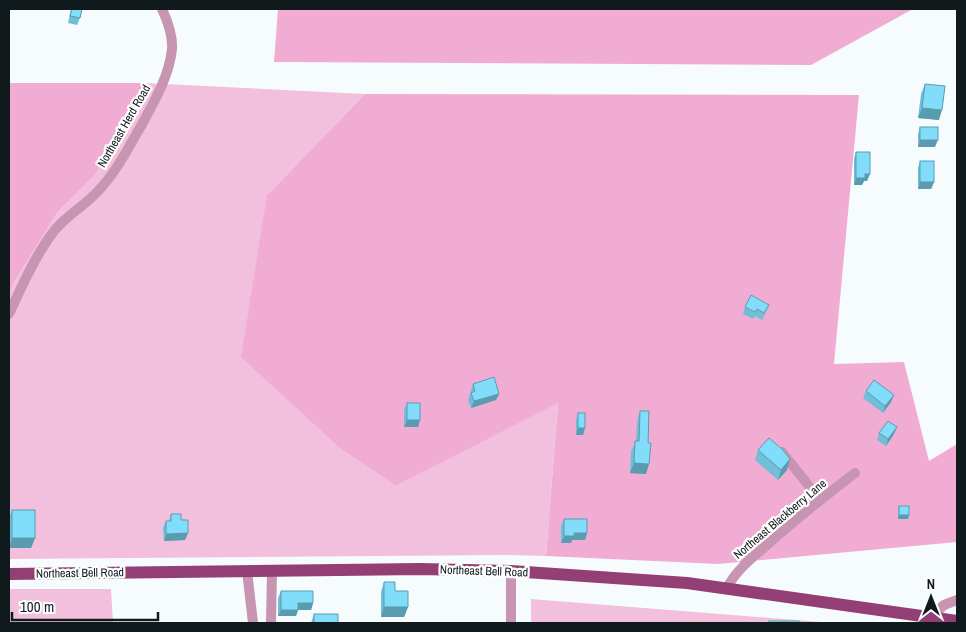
<svg xmlns="http://www.w3.org/2000/svg" width="966" height="632" viewBox="0 0 966 632" font-family="'Archivo Narrow',sans-serif">
<rect width="100%" height="100%" fill="#f6fcfd"/>
<g fill="#f2c0dc">
<path d="M145 83 365 94 267 195 396 486 558 402 546 556 505 555 9 559V294L13 284 57 213 94 176 119 140Z"/>
<path d="M9 589H111L113 623H9Z"/>
<path d="M531 599 834 623H531Z"/>
</g>
<g fill="#f1acd4">
<path d="M278 9H913L811 65 274 62Z"/>
<path d="M9 83H145L119 140 94 176 57 213 13 284 9 294Z"/>
<path d="M365 94 859 95 834 364 904 362 929 461 957 444V542L718 564 546 556 558 403 396 486 339 447 241 357 267 195Z"/>
</g>
<g fill="none" stroke-linecap="round" stroke-linejoin="round">
<g stroke="#c795b1" stroke-width="10">
<path d="M9 314C22 286 35 256 54 231 67 215 86 205 99 190 117 171 128 148 141 126 154 102 169 77 172 49 173 35 168 22 162 9"/>
<path d="M782 452 820 500"/>
<path d="M247 571 253 623"/>
<path d="M511 571V623"/>
<path d="M727 588C736 570 753 557 768 544 796 519 825 496 855 473"/>
<path d="M931 617 944 605 957 600"/>
<path d="M271 623 272 571"/>
</g>
<path stroke="#933e74" stroke-width="12" d="M9 574 421 569 511 571 687 583 957 621"/>
</g>
<g fill="#70bed7">
<path d="M71 9H82L80 18 77 25 68 23Z"/>
<path d="M925 84 939 120 918 118 921 94Z"/>
<path d="M920 127 935 147H918V134Z"/>
<path d="M856 152 867 181H864L862 185H854V159Z"/>
<path d="M920 161 934 182 931 189H918V168Z"/>
<path d="M769 305 766 312 762 320 755 316 753 319 743 314 745 307Z"/>
<path d="M473 384 499 394 496 400 471 408 468 400Z"/>
<path d="M866 391 891 402 883 413 863 398Z"/>
<path d="M407 403 420 420 418 427H404V410Z"/>
<path d="M640 411 646 474 630 473 631 451 636 441 637 421Z"/>
<path d="M578 413 585 428 583 435H576V420Z"/>
<path d="M897 427 894 434 886 446 877 440 879 433Z"/>
<path d="M758 450 787 470 778 480 755 460Z"/>
<path d="M899 506 909 515 908 519H898V509Z"/>
<path d="M12 510 35 538 31 548H9V518Z"/>
<path d="M171 514 181 520 188 533 185 540 164 541 163 528 166 521H169Z"/>
<path d="M564 519 587 533 585 540H572L571 543H561V526Z"/>
<path d="M384 582 395 591 408 607 404 617H381V592Z"/>
<path d="M281 591 313 603 311 610H298L296 616H278V598Z"/>
<path d="M314 614 338 623H311Z"/>
</g>
<g fill="#5b9baf">
<path d="M922 108 942 110 939 120 918 118Z"/>
<path d="M920 140H938L935 147H918Z"/>
<path d="M865 174H870L867 181H864L862 185H854L856 178Z"/>
<path d="M920 182H934L931 189H918Z"/>
<path d="M499 394 496 400 471 408 474 401Z"/>
<path d="M894 395 891 402 883 413 885 406Z"/>
<path d="M407 420H420L418 427H404Z"/>
<path d="M897 427 894 434 886 446 888 439Z"/>
<path d="M578 428H585L583 435H576Z"/>
<path d="M790 459 787 470 778 480 781 470Z"/>
<path d="M634 463 649 464 646 474 630 473Z"/>
<path d="M899 515H909L908 519H898Z"/>
<path d="M188 533 185 540 164 541 166 534Z"/>
<path d="M574 533H587L585 540H572L571 543H561L564 536Z"/>
<path d="M12 538H35L31 548H9Z"/>
<path d="M298 603H313L311 610H298L296 616H278L281 610Z"/>
<path d="M384 607H408L404 617H381Z"/>
</g>
<g fill="#82ddfa" stroke="#5b9baf">
<path d="M72 9H82L80 18 70 16Z"/>
<path d="M925 84 945 86 942 110 922 108Z"/>
<rect x="920" y="127" width="18" height="13"/>
<path d="M856 152H870V174H865V178H856Z"/>
<rect x="920" y="161" width="14" height="21"/>
<path d="M751 295 769 305 764 313 757 309 755 312 745 307Z"/>
<path d="M494 377 499 394 474 401 471 393 475 391 473 384Z"/>
<path d="M874 380 894 395 885 406 866 391Z"/>
<rect x="407" y="403" width="13" height="17"/>
<path d="M640 411H649L648 443H651L649 464 634 463 635 441H639Z"/>
<rect x="578" y="413" width="7" height="15"/>
<path d="M888 421 897 427 888 439 879 433Z"/>
<path d="M769 438 782 449 790 459 781 470 758 450Z"/>
<rect x="899" y="506" width="10" height="9"/>
<rect x="12" y="510" width="23" height="28"/>
<path d="M171 514H181V520H188V533L166 534V521H171Z"/>
<path d="M564 519H587V533H574V536H564Z"/>
<path d="M384 582H395V591H408V607H384Z"/>
<path d="M281 591H313V603H298V610H281Z"/>
<rect x="314" y="614" width="24" height="9"/>
<rect x="769" y="621" width="30" height="2"/>
</g>
<g text-anchor="middle" dominant-baseline="central" stroke-width="4.5" stroke-linejoin="round" paint-order="stroke">
<g font-size="12" fill="#101a1d" stroke="#fff">
<text transform="translate(124 126) rotate(-60)">Northeast Herd Road</text>
<text transform="translate(780 519) rotate(-40)">Northeast Blackberry Lane</text>
<text transform="translate(484 571) rotate(2)">Northeast Bell Road</text>
<text transform="translate(80 573) rotate(-1)">Northeast Bell Road</text>
</g>
</g>
<rect width="966" height="632" fill="none" stroke="#101a1d" stroke-width="20"/>
<g transform="translate(931 597)" stroke="#ffffff" stroke-width="4" paint-order="stroke">
<path d="M0-4L9 19L0 12L-9 19Z" fill="#101a1d"/>
<text y="-8" font-size="14" font-weight="bold" text-anchor="middle" fill="#101a1d">N</text>
</g>
<path d="M12 612v8h146v-8" fill="none" stroke="#101a1d" stroke-width="2.5"/>
<text x="20" y="612" font-size="15" fill="#101a1d" stroke="#ffffff" stroke-width="4" paint-order="stroke">100 m</text>
</svg>
